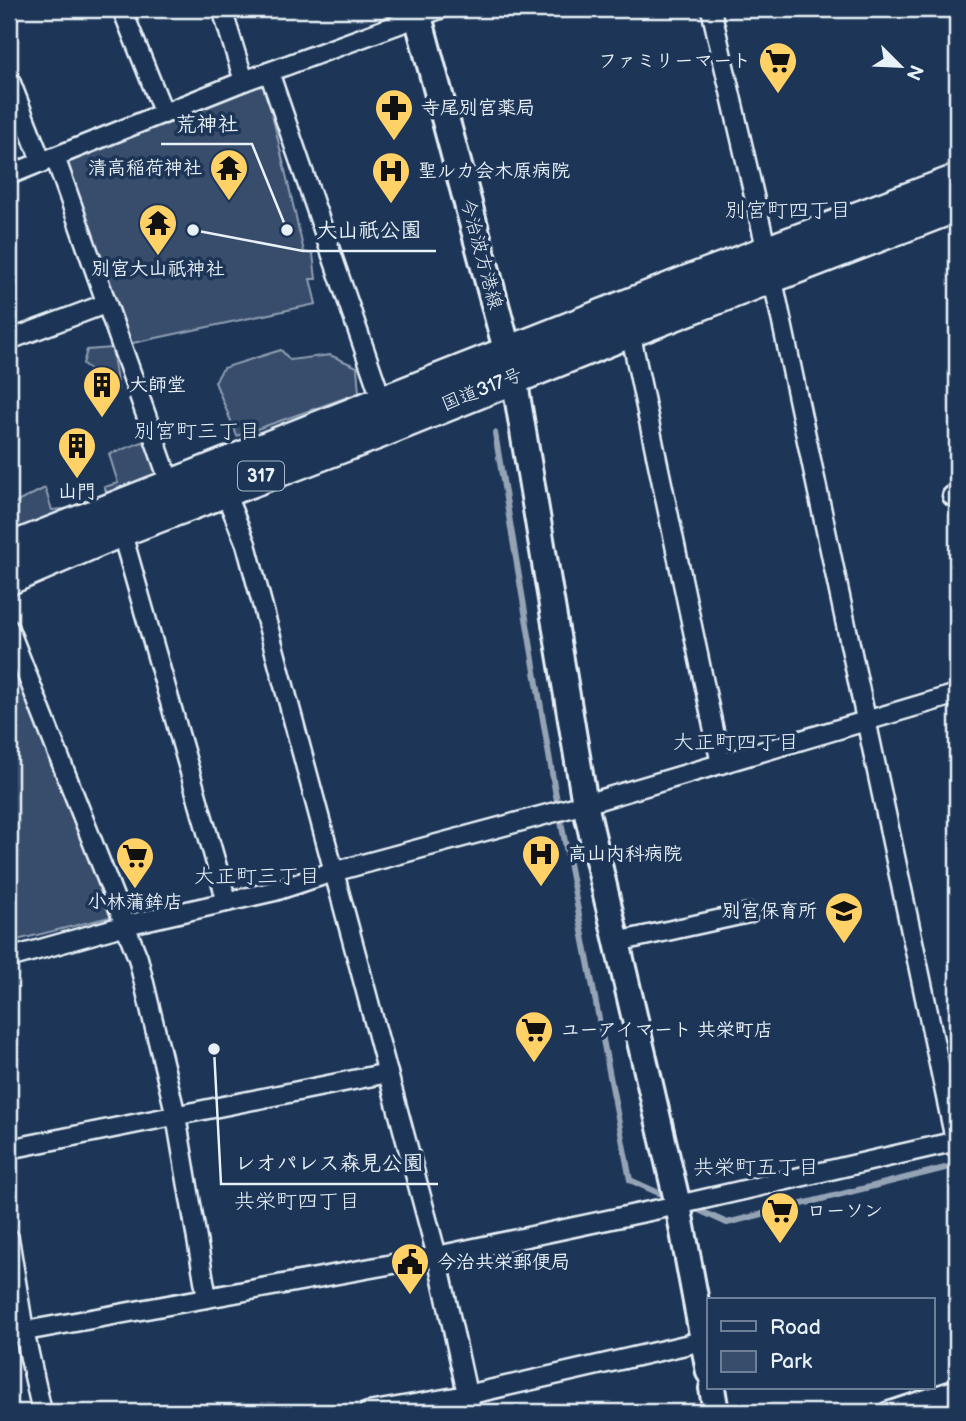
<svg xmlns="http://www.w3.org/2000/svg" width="966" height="1421" viewBox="0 0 966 1421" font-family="'Balsamiq Sans','Klee One',sans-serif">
<rect width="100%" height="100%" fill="#1d3557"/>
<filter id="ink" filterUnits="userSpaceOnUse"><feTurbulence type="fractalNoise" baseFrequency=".0143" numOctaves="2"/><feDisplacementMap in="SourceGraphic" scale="14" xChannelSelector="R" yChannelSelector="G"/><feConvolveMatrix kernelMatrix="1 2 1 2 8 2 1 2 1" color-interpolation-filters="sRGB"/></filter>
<g filter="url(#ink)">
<g fill="#374d6c" stroke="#909fb2" stroke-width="2">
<path d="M265 84 304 252 313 254 316 279H310L316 304 128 344 62 156Z"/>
<path d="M112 348 118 389 100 394 98 376 83 364 87 350Z"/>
<path d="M281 350 290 360 330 355 357 367 359 393 237 436 215 382 223 368Z"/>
<path d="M148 440 162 472 114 506 104 487 118 483 109 454Z"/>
<path d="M45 488 52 510 72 508 73 518 9 543V506Z"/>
<path d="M9 655 112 911 110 917 9 942Z"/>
</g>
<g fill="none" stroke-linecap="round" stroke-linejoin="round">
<g stroke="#95a4b5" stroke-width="6">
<path d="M495 433 554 785 630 1180 670 1198"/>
<path d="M690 1206 727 1223 957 1165"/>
</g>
<defs>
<g id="street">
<path d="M122 9 164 114"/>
<path d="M222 9 244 81"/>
<path d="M711 9 767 252 957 1149"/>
<path d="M269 72 383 404"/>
<path d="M9 78 42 163"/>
<path d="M55 157 171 486"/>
<path d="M9 175 244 81 440 9"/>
<path d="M630 331 721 764"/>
<path d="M9 340 105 304"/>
<path d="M224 490 246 544 437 1256 471 1412"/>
<path d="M952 496 957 494"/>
<path d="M121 530 227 902"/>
<path d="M9 629 138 958 176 1116 207 1298"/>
<path d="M617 942 749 913"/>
<path d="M9 958 126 925 275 891 333 872 585 804 957 694"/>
<path d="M9 1149 388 1073"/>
<path d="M9 1238 24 1331 42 1412"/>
<path d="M9 1334 437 1256 678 1205 957 1141"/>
<path d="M368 1412 467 1395 703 1341"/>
<path d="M887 1412 957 1389"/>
</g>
<g id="secondary">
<path d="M514 377 585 804 678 1205 709 1372"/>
<path d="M712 1388 716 1412"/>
</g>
<path id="primary" d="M416 9 513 372"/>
<g id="highway">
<path d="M9 550 688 282 957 181"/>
<path d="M9 578 121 530 379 432 630 331 957 205"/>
</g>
</defs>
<use href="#street" stroke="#e8f1f8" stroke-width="23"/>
<use href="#secondary" stroke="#e8f1f8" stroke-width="30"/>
<use href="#primary" stroke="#e8f1f8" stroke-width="32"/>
<use href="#highway" stroke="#e8f1f8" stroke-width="37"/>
<use href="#street" stroke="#1d3557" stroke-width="18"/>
<use href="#secondary" stroke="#1d3557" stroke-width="24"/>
<use href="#primary" stroke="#1d3557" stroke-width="26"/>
<use href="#highway" stroke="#1d3557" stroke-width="32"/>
</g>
</g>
<defs>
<symbol id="supermarket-pin" viewBox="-11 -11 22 30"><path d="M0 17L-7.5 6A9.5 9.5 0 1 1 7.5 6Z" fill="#ffd166" stroke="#1d3557"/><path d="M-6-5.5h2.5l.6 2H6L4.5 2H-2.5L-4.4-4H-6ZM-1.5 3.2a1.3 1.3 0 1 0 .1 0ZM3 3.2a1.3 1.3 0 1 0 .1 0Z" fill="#111"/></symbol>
<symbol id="pharmacy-pin" viewBox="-11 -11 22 30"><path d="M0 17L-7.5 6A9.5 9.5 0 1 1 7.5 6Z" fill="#ffd166" stroke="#1d3557"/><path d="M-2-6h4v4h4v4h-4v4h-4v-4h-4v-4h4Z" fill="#111"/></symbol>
<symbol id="temple-pin" viewBox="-11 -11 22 30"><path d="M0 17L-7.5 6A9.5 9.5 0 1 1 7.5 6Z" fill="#ffd166" stroke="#1d3557"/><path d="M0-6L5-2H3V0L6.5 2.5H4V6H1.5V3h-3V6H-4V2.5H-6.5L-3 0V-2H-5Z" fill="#111"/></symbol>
<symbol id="hospital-pin" viewBox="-11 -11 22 30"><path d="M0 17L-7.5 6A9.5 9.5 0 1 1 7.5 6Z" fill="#ffd166" stroke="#1d3557"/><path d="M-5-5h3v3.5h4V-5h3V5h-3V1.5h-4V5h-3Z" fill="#111"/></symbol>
<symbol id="building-pin" viewBox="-11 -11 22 30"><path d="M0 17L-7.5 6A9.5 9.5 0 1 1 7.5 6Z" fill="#ffd166" stroke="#1d3557"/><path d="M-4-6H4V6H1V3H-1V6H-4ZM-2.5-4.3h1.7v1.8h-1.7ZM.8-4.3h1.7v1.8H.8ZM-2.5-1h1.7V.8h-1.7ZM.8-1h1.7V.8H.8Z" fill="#111"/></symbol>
<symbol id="school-pin" viewBox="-11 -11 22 30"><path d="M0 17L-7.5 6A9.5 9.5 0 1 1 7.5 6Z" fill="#ffd166" stroke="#1d3557"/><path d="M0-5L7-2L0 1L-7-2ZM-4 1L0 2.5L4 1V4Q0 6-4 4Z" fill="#111"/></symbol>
<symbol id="civic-pin" viewBox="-11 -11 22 30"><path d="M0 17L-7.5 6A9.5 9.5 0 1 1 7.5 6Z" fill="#ffd166" stroke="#1d3557"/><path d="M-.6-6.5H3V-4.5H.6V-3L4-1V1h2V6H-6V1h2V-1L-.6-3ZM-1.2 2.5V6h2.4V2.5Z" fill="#111"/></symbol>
</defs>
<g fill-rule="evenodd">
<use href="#supermarket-pin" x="756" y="39" width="44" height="60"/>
<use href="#pharmacy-pin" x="372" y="86" width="44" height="60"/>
<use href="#temple-pin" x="207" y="146" width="44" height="60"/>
<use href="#hospital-pin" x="369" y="149" width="44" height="60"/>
<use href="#temple-pin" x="136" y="201" width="44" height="60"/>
<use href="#building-pin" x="80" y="363" width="44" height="60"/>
<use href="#building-pin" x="55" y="424" width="44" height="60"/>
<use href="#hospital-pin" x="519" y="832" width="44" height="60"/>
<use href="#supermarket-pin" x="113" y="834" width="44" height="60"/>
<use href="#school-pin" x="822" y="889" width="44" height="60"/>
<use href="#supermarket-pin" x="512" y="1008" width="44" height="60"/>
<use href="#supermarket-pin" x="758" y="1189" width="44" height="60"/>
<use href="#civic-pin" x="388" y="1240" width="44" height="60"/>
</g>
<g text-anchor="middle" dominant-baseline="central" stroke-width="7" stroke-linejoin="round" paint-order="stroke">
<rect fill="#1d3557" stroke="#abb9c8" stroke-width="2" x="238" y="461.5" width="46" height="29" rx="5"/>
<g font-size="18" font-weight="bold" fill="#e8f1f8">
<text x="261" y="476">317</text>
</g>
<g font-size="19" font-weight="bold" fill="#e8f1f8" stroke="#1d3557" text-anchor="start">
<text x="751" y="61" text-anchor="end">ファミリーマート</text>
<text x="421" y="108">寺尾別宮薬局</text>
<text x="202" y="168" text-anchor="end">清高稲荷神社</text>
<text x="418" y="171">聖ルカ会木原病院</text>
<text x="158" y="269" text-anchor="middle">別宮大山祇神社</text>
<text x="129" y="385">大師堂</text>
<text x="77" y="492" text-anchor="middle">山門</text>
<text x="568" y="854">高山内科病院</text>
<text x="135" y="902" text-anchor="middle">小林蒲鉾店</text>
<text x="817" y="911" text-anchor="end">別宮保育所</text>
<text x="561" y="1030">ユーアイマート 共栄町店</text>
<text x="807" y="1211">ローソン</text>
<text x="437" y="1262">今治共栄郵便局</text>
</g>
<g font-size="19" fill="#e8f1f8" stroke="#1d3557">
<text transform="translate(481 254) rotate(75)">今治波方港線</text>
<text transform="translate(482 390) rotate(-22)">国道317号</text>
</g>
<g font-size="21" fill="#e8f1f8" stroke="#1d3557">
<text x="788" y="210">別宮町四丁目</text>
<text x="197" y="431">別宮町三丁目</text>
<text x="736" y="742">大正町四丁目</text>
<text x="257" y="876">大正町三丁目</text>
<text x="756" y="1167">共栄町五丁目</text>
<text x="297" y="1201">共栄町四丁目</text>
</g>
</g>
<path fill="none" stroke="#e8f1f8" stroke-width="2.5" d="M287 230L252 144H161M193 230L303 251H436M214 1049L221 1184H438"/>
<g fill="#e8f1f8" stroke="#1d3557" stroke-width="2.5">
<circle cx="287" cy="230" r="7"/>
<circle cx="193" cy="230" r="7"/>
<circle cx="214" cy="1049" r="7"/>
</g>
<g font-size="21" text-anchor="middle" font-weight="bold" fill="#e8f1f8" stroke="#1d3557" stroke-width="7" stroke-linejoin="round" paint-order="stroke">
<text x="207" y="131">荒神社</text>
<text x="369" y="237">大山祇公園</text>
<text x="329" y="1170">レオパレス森見公園</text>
</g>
<rect width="966" height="1421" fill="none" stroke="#1d3557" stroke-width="35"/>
<rect x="18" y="18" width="931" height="1386" fill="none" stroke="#e8f1f8" stroke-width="2.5" filter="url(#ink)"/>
<rect x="707" y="1298" width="228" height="91" fill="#1d3557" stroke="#6e8097" stroke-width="2"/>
<rect x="721" y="1321" width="35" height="10" fill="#1d3557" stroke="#6e8097" stroke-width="2"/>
<text x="770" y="1334" font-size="21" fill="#e8f1f8">Road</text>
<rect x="721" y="1351" width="35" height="21" fill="#374d6c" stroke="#6e8097" stroke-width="2"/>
<text x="770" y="1368" font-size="21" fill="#e8f1f8">Park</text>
<g transform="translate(900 66) rotate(114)" stroke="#1d3557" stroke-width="5" paint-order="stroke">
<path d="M0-5L12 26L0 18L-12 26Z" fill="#e8f1f8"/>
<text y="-10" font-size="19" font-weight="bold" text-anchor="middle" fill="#e8f1f8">N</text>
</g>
</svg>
